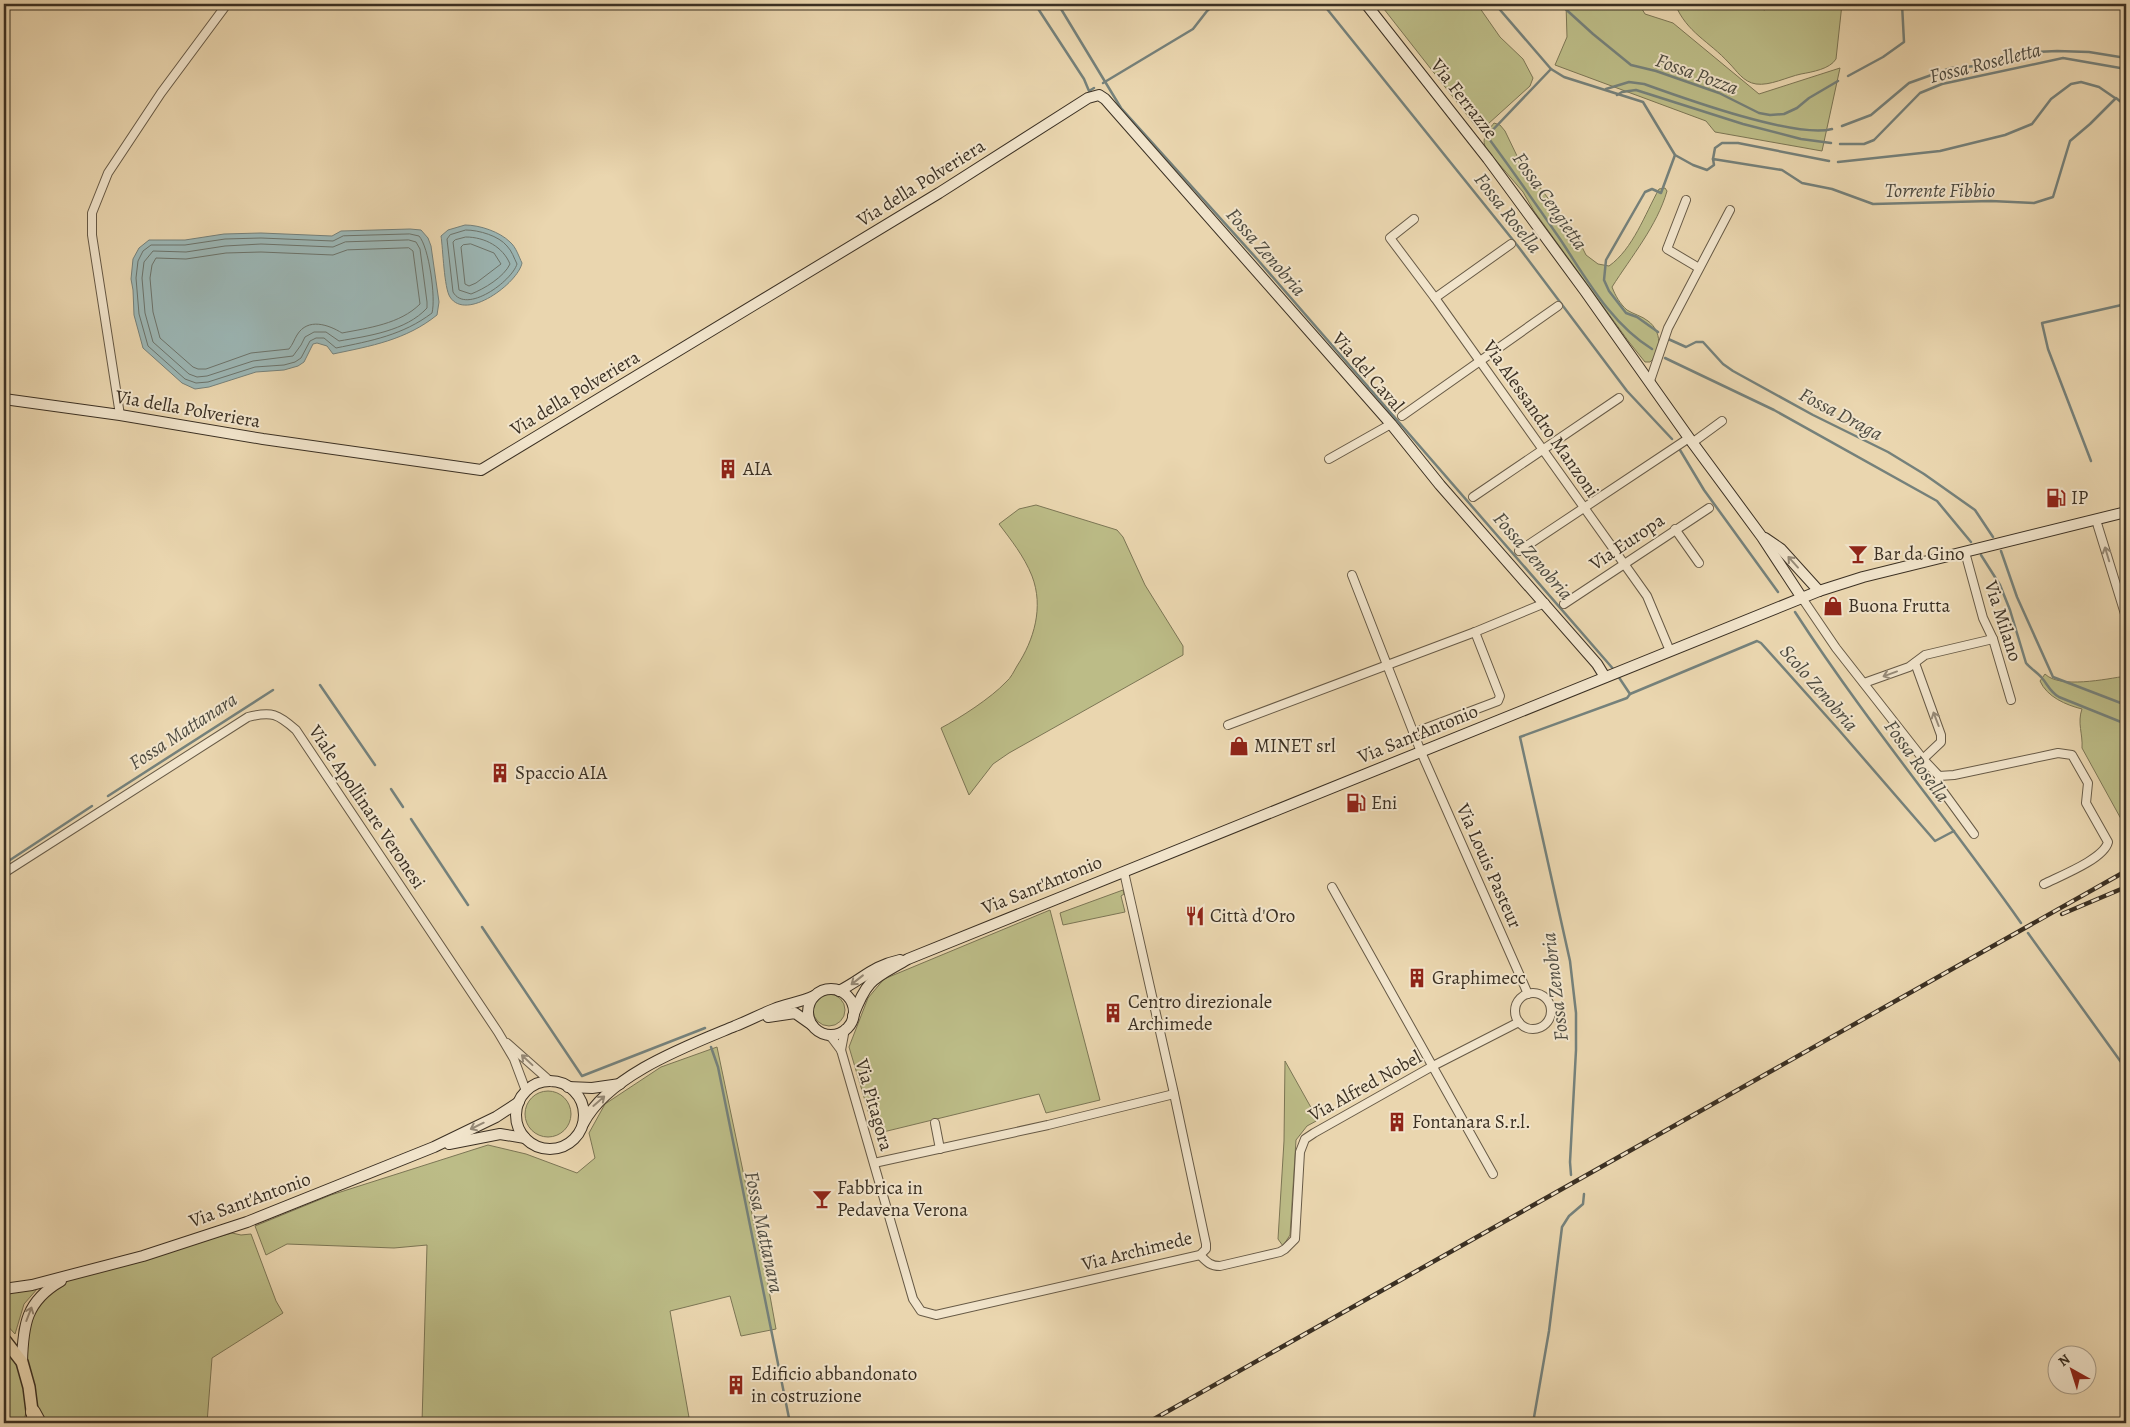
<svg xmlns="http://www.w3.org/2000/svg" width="2130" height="1427" viewBox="0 0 2130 1427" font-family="Alegreya,serif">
<rect width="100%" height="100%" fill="#ead6af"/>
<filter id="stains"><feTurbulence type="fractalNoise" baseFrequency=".004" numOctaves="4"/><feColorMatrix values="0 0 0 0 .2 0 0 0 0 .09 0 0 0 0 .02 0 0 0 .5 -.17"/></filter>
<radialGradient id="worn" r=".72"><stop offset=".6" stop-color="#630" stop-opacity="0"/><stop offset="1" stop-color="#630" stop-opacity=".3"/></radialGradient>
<g fill="#bcbc87" stroke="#7c7655">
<path d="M1380 4H1477L1500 37 1523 59 1533 78 1530 86 1488 124 1478 129Z"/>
<path d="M1566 4H1639L1645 14 1673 23 1759 94 1840 68 1822 151 1715 132 1706 121 1555 65 1567 37Z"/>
<path d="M1675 4H1742L1765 10 1768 4H1842L1836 59C1830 69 1812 72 1801 74 1787 77 1770 86 1756 84 1743 82 1737 71 1729 63 1709 41 1687 33 1675 4Z"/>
<path d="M1494 123 1500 125 1505 131 1518 158 1577 237 1586 255 1598 264 1609 266C1633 249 1645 214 1659 189L1665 188 1667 191C1657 226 1631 257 1612 287 1615 295 1620 304 1627 310 1633 314 1642 316 1648 321 1662 331 1662 352 1650 362H1645L1629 342 1534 211 1523 192 1487 150C1480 139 1487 132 1494 123Z"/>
<path d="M1036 505 1117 530 1123 537 1145 585 1183 646V655L1009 753 993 764 969 795 941 728C960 718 991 698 1006 682 1011 678 1014 671 1017 666 1034 640 1044 607 1032 576 1024 556 1011 540 999 524L1019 509Z"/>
<path d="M2045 674C2060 689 2106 679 2126 676V828L2082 748C2083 734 2077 723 2082 709 2066 705 2047 697 2040 681Z"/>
<path d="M1123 890 1124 894 1121 896 1125 912 1063 925 1060 913Z"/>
<path d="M1050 910 1100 1100 1046 1113 1039 1094 875 1134 849 1047 868 998 884 979Z"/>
<circle cx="829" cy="1010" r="16"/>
<path d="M717 1047 761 1257H763L776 1329 741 1336 730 1296 670 1311 690 1423H422L427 1245 394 1248 287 1244 266 1255 255 1226 331 1195 488 1145 526 1154 577 1173 595 1158 589 1133 605 1104 661 1067Z"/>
<path d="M1285 1061 1318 1120 1307 1126 1296 1140 1290 1235 1283 1246 1278 1239 1284 1141Z"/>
<circle cx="548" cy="1114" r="23"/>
<path d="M232 1233 241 1235 251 1234 276 1301 283 1313 212 1358 207 1423H44L36 1412 19 1352V1329L25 1313 51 1283Z"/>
<path d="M38 1288 24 1304 15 1334 4 1322V1291Z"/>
<path d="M4 1343 21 1374 27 1409 23 1423H4Z"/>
</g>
<g fill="#9cb7b6" stroke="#75817b">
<path d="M465 225C480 225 500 232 510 242 516 247 519 257 522 263 518 283 466 322 450 297 444 288 443 249 441 236L448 230Z"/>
<path d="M410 229 421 230 428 238 431 246 439 302 437 315C406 340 371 346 333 354L327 346 317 343 313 344 304 362 298 366 284 370 256 372 209 387 195 389 182 383 143 348 134 315 133 290 131 279 133 259 139 248 149 240H185L224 234 261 233 332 236 341 231Z"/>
</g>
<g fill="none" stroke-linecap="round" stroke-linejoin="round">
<g stroke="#6c746c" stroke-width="1">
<path d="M466 230C479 230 499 236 507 246 512 251 514 258 517 264 512 281 466 315 453 292L447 239 450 235Z"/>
<path d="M410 234 419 236C429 247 436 298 432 313 403 335 371 341 336 348L324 338H316L310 341 301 358 295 362 284 365 255 367 208 382 196 383 185 379 148 346 139 314 136 278 138 261 143 251 151 245H185L225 239 261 238 333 241 343 236Z"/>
<path d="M466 237C485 237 503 247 510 264 504 277 484 289 471 294L459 290 453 242 455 240Z"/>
<path d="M409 240 416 242 420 249 427 302V308C406 331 368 336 339 341L326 332H314L305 337 301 345 293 356 253 361 207 376 197 377 189 374 153 342 145 313 142 278 144 262 153 251 186 252 225 246 261 244 333 247 345 242Z"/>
<path d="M471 244 494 253 501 264 476 283 469 286 465 284 461 247 463 245Z"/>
<path d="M409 248 413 251 420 304C400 324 368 328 342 333 329 325 308 317 297 335 294 340 293 344 289 349L251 353 206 369H198L193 367 160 338 153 312 150 278 152 265 156 258 186 259 226 253 261 252 333 255 347 250Z"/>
</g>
<g stroke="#75817b" stroke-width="2.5">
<path d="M1035 4 1084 79 1089 91 1094 88"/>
<path d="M1058 4 1121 108 1257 259 1615 671"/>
<path d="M1323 4 1517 245 1627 391 1672 439"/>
<path d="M1495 4 1551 69 1564 77 1643 102 1675 155 1693 165 1707 170 1714 165 1713 159 1782 170 1802 183 1832 189 1873 204 1991 201 2034 203 2053 197 2070 141 2090 124 2116 98 2126 106"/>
<path d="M1560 4 1593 34 1631 65 1656 71 1719 93 1759 113 1770 115 1784 114 1797 108 1809 98 1838 81"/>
<path d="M1551 69 1487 136C1512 170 1536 204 1560 239 1586 278 1611 324 1652 349"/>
<path d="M1848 76 1883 57 1904 42 1902 4"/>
<path d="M1103 83 1193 29 1207 11 1215 4"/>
<path d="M1606 89 1629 82 1644 84C1683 98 1796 139 1832 129"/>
<path d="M1617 95 1622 92 1636 90 1743 124 1801 139 1831 143"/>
<path d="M1842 126 1871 115 1909 83 1951 68 1976 66 2036 52 2057 51 2089 52 2126 58"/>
<path d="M1840 144H1864L1874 140 1920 93 1942 84 2063 58 2126 69"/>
<path d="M1713 159 1715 148 1722 143H1738L1829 161"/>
<path d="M1838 162 1940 151 2005 135 2032 124 2051 99 2071 84 2081 82 2099 87 2115 98"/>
<path d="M1658 332 1637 317 1626 313 1609 291 1604 280 1606 260 1645 192 1652 189 1661 193 1675 155"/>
<path d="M1666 338 1686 347 1696 342H1703L1723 364 1733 371 1813 415 1888 452 1924 474 1975 510 1993 537"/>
<path d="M1665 358 1774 410 1937 501 1971 542"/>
<path d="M1680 450 1704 490 1778 592"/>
<path d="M2091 461 2048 349 2042 323 2126 304"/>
<path d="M2001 551 2017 597 2053 677 2126 705"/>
<path d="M1981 555 2000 585 2010 610 2026 663C2031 669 2037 672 2042 678 2048 685 2050 692 2059 697L2126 724"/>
<path d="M1795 612C1865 720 1947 818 2021 923"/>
<path d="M320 685 375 765"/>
<path d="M1630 694 1757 641 1761 643 1838 729 1935 841 1954 831"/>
<path d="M391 789 403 807"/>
<path d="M108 796 273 690"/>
<path d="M411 819 468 905"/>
<path d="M4 864 92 806"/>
<path d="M482 927 582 1076 705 1028"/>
<path d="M2028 933 2126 1069"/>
<path d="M711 1047 718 1067 790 1423"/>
<path d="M1571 1175 1570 1162 1576 1050V1013L1570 961 1520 737 1627 698 1630 694 1618 676"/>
<path d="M1533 1423 1549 1331 1562 1227 1569 1216 1583 1204 1584 1194"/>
</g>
<defs>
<g id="street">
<path d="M1686 200 1667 249 1699 268"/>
<path d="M1414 219 1390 238 1435 298 1647 596 1670 651"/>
<path d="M1435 298 1511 244"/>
<path d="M1650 381 1668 328 1730 210"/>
<path d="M120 415 92 235V213L108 173 161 93 227 4"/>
<path d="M1402 416 1558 306"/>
<path d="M1692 443 1722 421"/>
<path d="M1329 459 1391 424"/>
<path d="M1473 497 1619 398"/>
<path d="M2096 520 2126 617"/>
<path d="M1675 529 1699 563"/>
<path d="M1519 551 1689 438"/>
<path d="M1965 552 1983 618 1993 639 2011 700"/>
<path d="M1352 575 1421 752 1528 994"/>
<path d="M1802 598 1836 648 1923 759 1939 776 1954 775 2058 753 2072 755 2088 783 2086 803 2108 842C2104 859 2060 876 2044 884"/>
<path d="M1564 604 1709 508"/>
<path d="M1915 663 1941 735V742L1923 759"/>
<path d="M1864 683 1909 667 1925 655 1993 639"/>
<path d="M1228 725 1475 632 1545 603"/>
<path d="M1413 733 1498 701 1500 696 1475 632"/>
<path d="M1939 776V786L1974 834"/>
<path d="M4 873 248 717C272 711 278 714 296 730L498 1032 514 1059 526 1091"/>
<path d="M1332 887 1493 1174"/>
<circle cx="1533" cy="1011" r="18"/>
<path d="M826 1034 832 1038 841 1050 913 1299 921 1311 936 1315 1200 1255 1206 1249V1244L1173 1089 1124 872"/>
<path d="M507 1043 551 1082"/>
<path d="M841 1050 845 1029"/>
<path d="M935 1123 940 1149"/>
<path d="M874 1163 1048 1125 1174 1094"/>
<path d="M1200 1255C1207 1262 1210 1266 1220 1266L1280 1252 1285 1249 1295 1239 1300 1152 1305 1139 1314 1133 1431 1067 1519 1022"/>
</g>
<g id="secondary">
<path d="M1366 4 1488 159 1585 291 1689 438 1762 537 1802 598"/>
<path d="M4 399 120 415 263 439 481 470 939 193 1088 98 1099 95 1105 99 1391 424 1440 485 1597 664 1605 677"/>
<path d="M1765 538 1781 549 1819 591"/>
<circle cx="831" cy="1012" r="23"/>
<path d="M839 991C863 979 872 966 900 960"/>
<path d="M853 1016C868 977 874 979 908 959L1819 591 1863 577 2126 512"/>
<path d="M768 1017 795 1013 812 1025"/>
<circle cx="550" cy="1115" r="34"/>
<path d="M568 1087 592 1088 620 1084"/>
<path d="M583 1124C608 1075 687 1046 735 1026 748 1021 761 1014 774 1009 787 1004 801 1002 814 996"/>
<path d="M449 1144 500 1134 525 1138"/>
<path d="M4 1289 32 1285 143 1256 247 1222 434 1147 496 1117 519 1102"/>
<path d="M22 1362C23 1325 26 1301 61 1281"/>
</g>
<path id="primary" d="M4 1339 22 1362 29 1387 33 1419"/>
<path id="highway" d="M33 1412 39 1423"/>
</defs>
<use href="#street" stroke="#675a46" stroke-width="10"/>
<use href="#secondary" stroke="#3b3023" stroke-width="12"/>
<use href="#primary" stroke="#3b3023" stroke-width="14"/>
<use href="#highway" stroke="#3b3023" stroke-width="16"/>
<use href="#street" stroke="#f1e4cb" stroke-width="8"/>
<use href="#secondary" stroke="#f1e4cb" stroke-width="10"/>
<use href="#primary" stroke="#ead6af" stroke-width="11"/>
<use href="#highway" stroke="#ead6af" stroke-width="14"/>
<defs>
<g id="rail">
<path d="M2062 914 2126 887"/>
<path d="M1147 1423 2126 871"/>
</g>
</defs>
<use href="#rail" stroke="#3b3023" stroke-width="4.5"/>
<use href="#rail" stroke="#f1e4cb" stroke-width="2.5" stroke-dasharray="8" stroke-linecap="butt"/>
</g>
<defs><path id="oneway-shaft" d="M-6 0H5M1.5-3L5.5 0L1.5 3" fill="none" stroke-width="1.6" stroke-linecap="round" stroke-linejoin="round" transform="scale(1.25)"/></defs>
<g stroke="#968a77">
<use href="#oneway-shaft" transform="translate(2107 554) rotate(-107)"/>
<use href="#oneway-shaft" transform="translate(1793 562) rotate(-132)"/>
<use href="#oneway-shaft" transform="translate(1890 674) rotate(160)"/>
<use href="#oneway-shaft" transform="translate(1936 719) rotate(-111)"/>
<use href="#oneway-shaft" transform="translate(857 980) rotate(142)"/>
<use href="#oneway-shaft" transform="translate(527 1060) rotate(-137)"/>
<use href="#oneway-shaft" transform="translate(599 1101) rotate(-41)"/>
<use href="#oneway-shaft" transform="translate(477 1126) rotate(154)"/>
<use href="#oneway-shaft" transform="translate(29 1314) rotate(-69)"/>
</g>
<defs>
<symbol id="building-bare" viewBox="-9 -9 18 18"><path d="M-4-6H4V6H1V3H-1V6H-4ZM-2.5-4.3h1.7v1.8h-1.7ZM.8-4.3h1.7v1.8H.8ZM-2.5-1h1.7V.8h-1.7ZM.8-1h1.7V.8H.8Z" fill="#8f2418" stroke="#f1e4cb" stroke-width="2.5" paint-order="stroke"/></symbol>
<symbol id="fuel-bare" viewBox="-9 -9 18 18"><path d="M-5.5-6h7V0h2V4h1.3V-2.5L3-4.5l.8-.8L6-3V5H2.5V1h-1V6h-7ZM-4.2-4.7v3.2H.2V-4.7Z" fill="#8f2418" stroke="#f1e4cb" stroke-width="2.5" paint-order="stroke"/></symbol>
<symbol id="bar-bare" viewBox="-9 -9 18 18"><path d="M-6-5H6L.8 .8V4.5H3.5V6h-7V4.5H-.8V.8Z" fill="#8f2418" stroke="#f1e4cb" stroke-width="2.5" paint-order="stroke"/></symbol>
<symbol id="shop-bare" viewBox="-9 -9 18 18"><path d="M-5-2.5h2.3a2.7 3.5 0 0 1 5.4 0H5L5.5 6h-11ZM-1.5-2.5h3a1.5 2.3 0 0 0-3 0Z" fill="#8f2418" stroke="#f1e4cb" stroke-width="2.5" paint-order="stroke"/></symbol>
<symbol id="restaurant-bare" viewBox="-9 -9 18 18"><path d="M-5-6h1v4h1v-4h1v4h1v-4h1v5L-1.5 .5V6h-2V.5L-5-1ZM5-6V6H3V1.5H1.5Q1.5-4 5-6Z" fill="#8f2418" stroke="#f1e4cb" stroke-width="2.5" paint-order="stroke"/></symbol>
</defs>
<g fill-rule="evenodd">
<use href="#building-bare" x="714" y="455" width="28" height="28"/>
<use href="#fuel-bare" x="2042" y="484" width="28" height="28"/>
<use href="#bar-bare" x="1844" y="540" width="28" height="28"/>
<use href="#shop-bare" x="1819" y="592" width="28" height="28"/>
<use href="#shop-bare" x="1225" y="732" width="28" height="28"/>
<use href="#building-bare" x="486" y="759" width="28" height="28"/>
<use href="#fuel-bare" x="1342" y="789" width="28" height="28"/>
<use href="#restaurant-bare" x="1181" y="902" width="28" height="28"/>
<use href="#building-bare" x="1403" y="964" width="28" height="28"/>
<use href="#building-bare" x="1099" y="999" width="28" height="28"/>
<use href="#building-bare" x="1383" y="1108" width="28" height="28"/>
<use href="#bar-bare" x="808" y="1185" width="28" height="28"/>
<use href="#building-bare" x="722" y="1371" width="28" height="28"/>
</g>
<g text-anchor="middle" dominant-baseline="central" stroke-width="4" stroke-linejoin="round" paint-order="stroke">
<g font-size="19" fill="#3b3023" stroke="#f1e4cb">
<text transform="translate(1464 99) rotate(52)">Via Ferrazze</text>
<text transform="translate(921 183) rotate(-32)">Via della Polveriera</text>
<text transform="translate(1368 372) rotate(49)">Via del Caval</text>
<text transform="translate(575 393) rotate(-31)">Via della Polveriera</text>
<text transform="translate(188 409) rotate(10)">Via della Polveriera</text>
<text transform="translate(1541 419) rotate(55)">Via Alessandro Manzoni</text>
<text transform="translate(1627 542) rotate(-34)">Via Europa</text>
<text transform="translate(2003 621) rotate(72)">Via Milano</text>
<text transform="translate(1418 734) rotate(-22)">Via Sant'Antonio</text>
<text transform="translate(367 807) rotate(56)">Viale Apollinare Veronesi</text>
<text transform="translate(1489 866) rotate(66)">Via Louis Pasteur</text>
<text transform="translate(1042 885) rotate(-22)">Via Sant'Antonio</text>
<text transform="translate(1365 1086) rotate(-29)">Via Alfred Nobel</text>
<text transform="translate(874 1105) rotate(74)">Via Pitagora</text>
<text transform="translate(250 1200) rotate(-20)">Via Sant'Antonio</text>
<text transform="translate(1137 1251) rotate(-14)">Via Archimede</text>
</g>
<g font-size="19" fill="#3b3023" stroke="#f1e4cb" text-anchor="start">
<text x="743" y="469">AIA</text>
<text x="2071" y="498">IP</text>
<text x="1873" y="554">Bar da Gino</text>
<text x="1848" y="606">Buona Frutta</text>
<text x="1254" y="746">MINET srl</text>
<text x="515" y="773">Spaccio AIA</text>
<text x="1371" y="803">Eni</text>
<text x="1210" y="916">Città d'Oro</text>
<text x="1432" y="978">Graphimecc</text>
<text x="1128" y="1002">Centro direzionale<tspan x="1128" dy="22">Archimede</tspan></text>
<text x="1412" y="1122">Fontanara S.r.l.</text>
<text x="837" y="1188">Fabbrica in<tspan x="837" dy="22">Pedavena Verona</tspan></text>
<text x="751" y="1374">Edificio abbandonato<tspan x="751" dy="22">in costruzione</tspan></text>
</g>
<g font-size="20" font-style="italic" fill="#4e4b40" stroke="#f1e4cb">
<text transform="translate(1985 63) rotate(-14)">Fossa Roselletta</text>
<text transform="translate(1697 74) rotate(20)">Fossa Pozza</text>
<text x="1940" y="190">Torrente Fibbio</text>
<text transform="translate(1550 201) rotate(55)">Fossa Cengietta</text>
<text transform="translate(1508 213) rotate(52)">Fossa Rosella</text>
<text transform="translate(1266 252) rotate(49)">Fossa Zenobria</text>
<text transform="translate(1841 414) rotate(28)">Fossa Draga</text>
<text transform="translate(1533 556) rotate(49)">Fossa Zenobria</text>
<text transform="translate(1819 688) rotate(49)">Scolo Zenobria</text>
<text transform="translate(183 731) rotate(-33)">Fossa Mattanara</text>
<text transform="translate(1917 761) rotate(54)">Fossa Rosella</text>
<text transform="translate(1555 987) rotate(-97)">Fossa Zenobria</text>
<text transform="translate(764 1232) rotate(78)">Fossa Mattanara</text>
</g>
</g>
<rect width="2130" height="1427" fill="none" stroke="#ead6af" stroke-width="20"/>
<rect x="5" y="5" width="2120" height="1417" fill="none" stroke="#3b3023" stroke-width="2.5"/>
<rect x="10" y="10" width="2110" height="1407" fill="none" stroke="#3b3023"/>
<g transform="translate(2072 1370) rotate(321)"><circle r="24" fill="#f1e4cb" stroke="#a89c88"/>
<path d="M0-4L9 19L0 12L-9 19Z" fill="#8f2418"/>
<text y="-8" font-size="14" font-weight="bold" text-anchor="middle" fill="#3b3023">N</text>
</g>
<rect width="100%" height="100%" filter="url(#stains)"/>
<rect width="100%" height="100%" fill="url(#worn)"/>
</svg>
